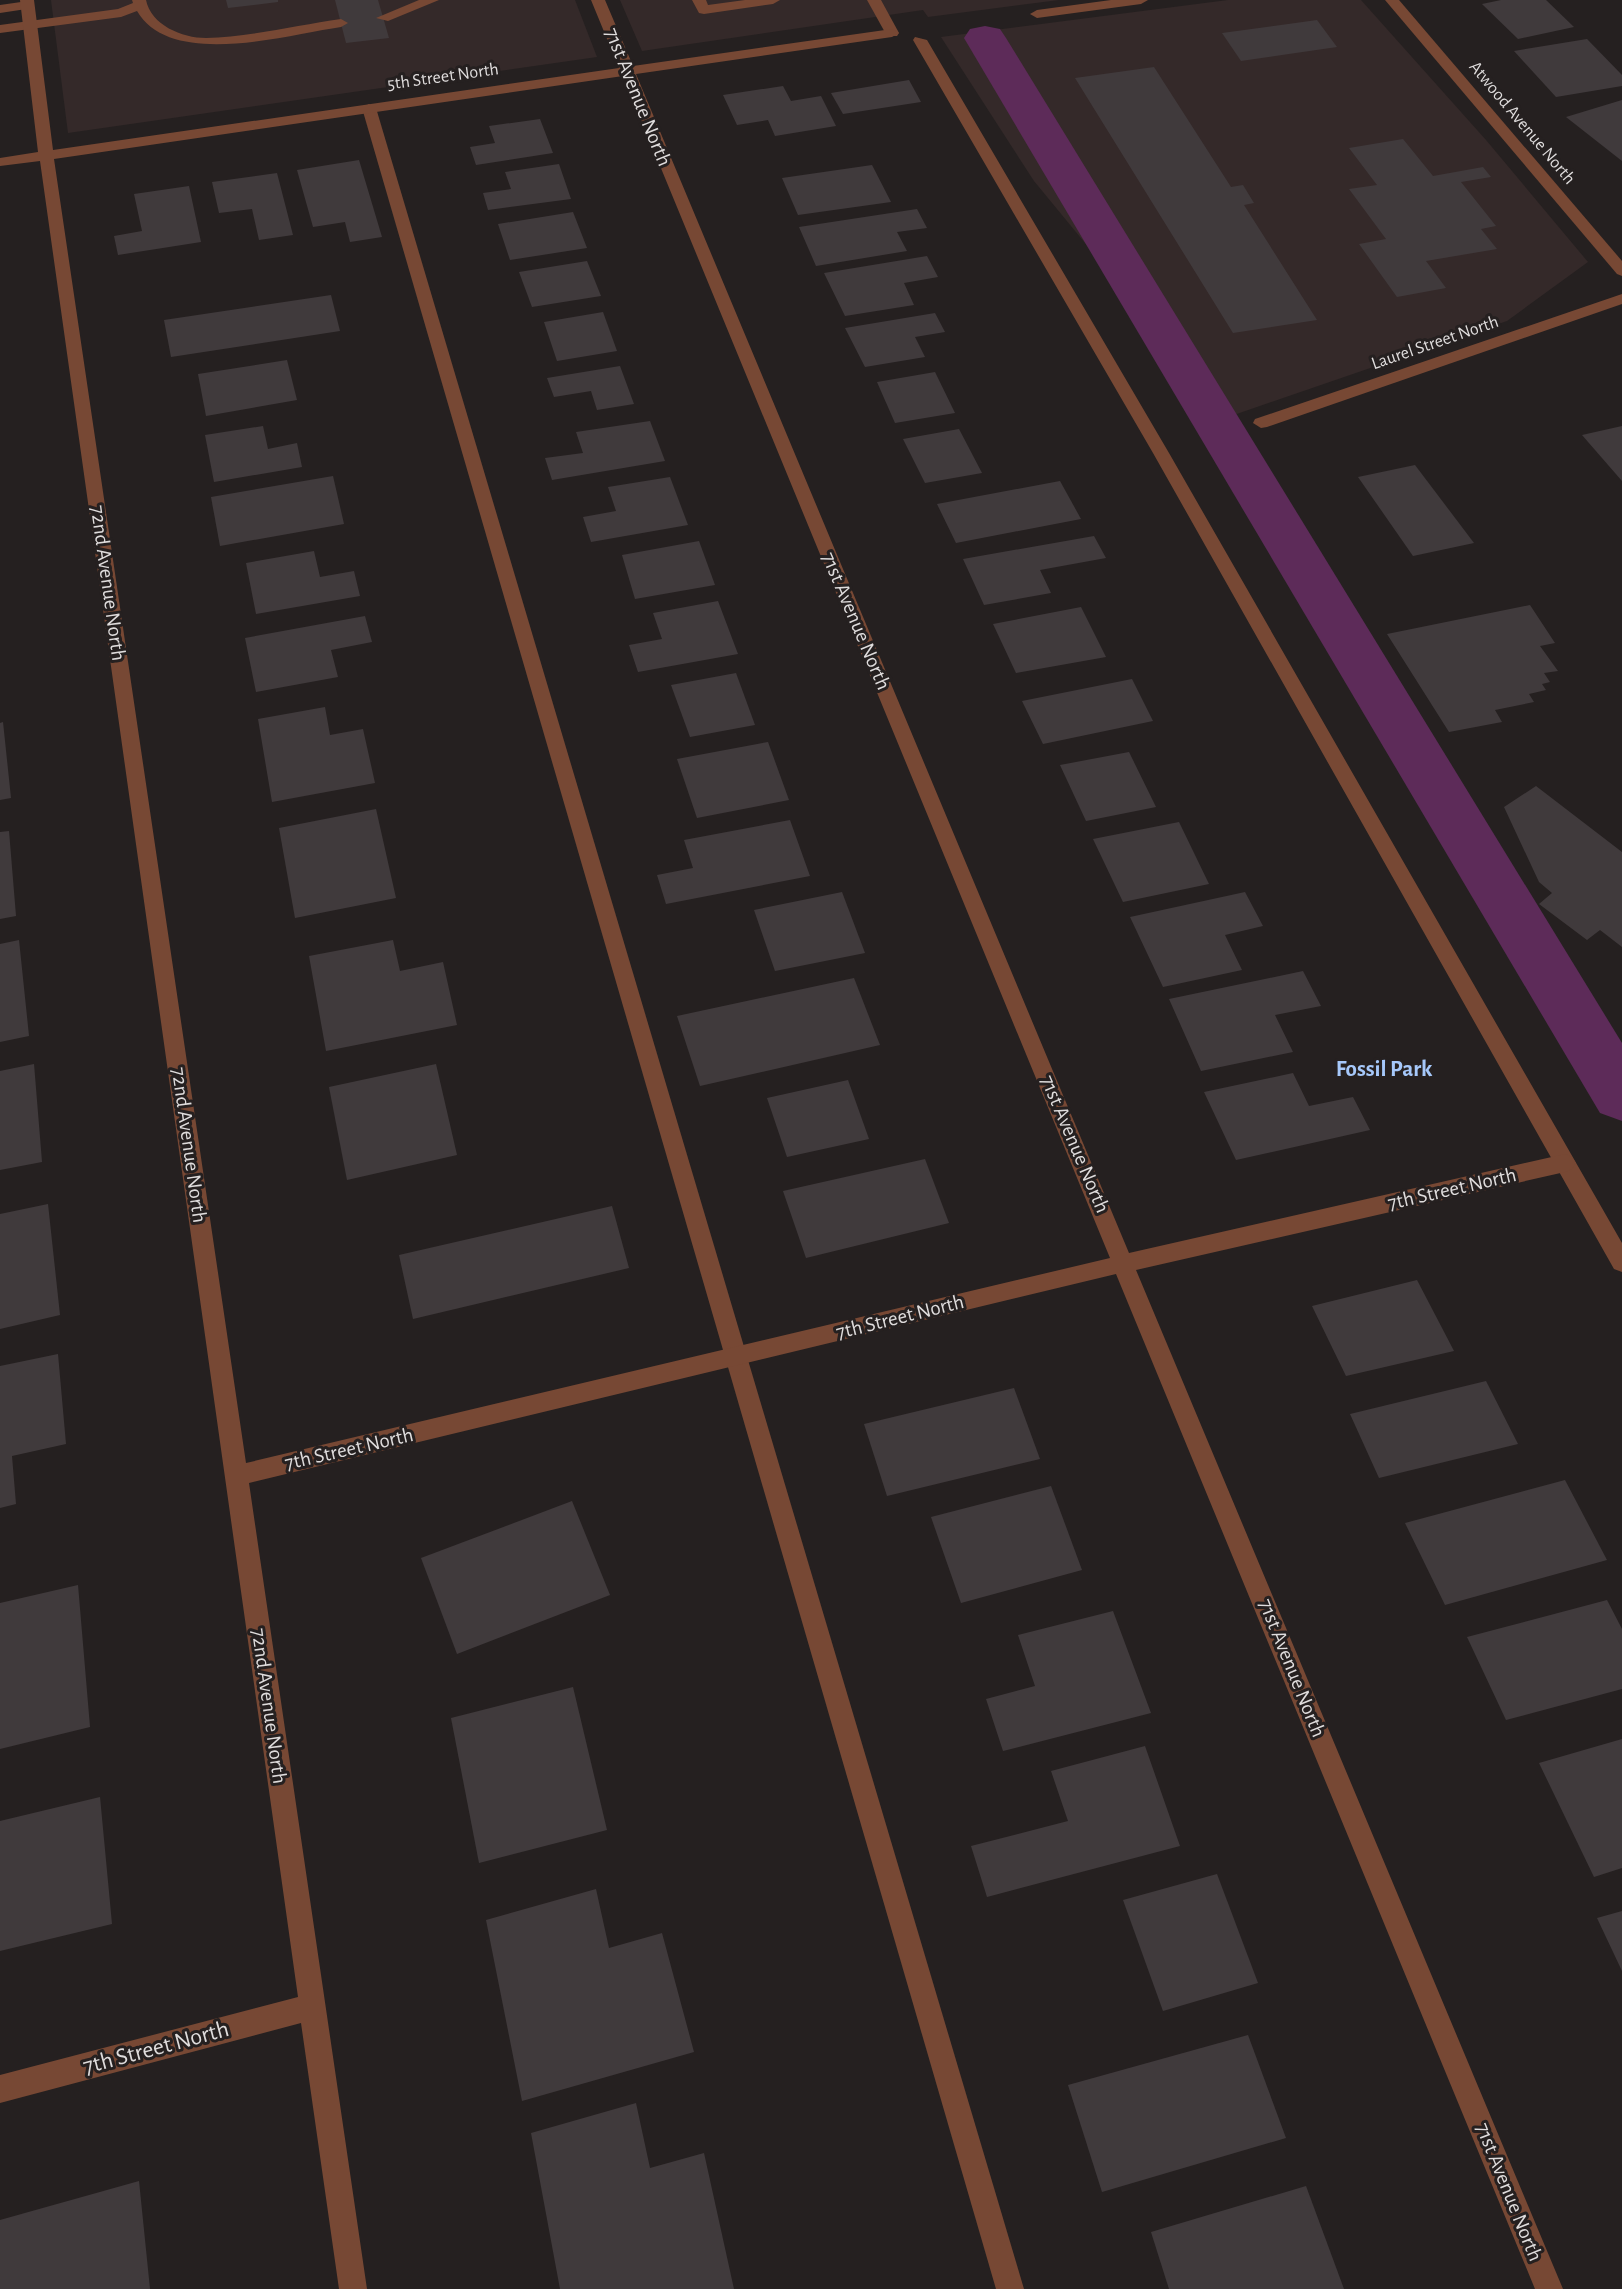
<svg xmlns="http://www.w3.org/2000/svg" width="1622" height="2289" viewBox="0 0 1622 2289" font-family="'Alegreya Sans',sans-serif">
<rect width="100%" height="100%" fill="#252020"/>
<g fill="#342929">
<path d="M51 0H575L597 57 68 133Z"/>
<path d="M620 0H1059L928 17 923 10 642 51Z"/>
<path d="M1228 0H1361L1486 140 1588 262 1507 321 1228 417 1034 181 941 37Z"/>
</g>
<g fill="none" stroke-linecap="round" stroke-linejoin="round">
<path fill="#5d2b59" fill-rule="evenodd" d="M985 26 1000 29 1006 38 1622 1043V1121L1600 1113 964 38 970 29Z"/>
</g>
<g fill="#403a3c">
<path d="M226 0H278V2L228 8Z"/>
<path d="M335 0H378L389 38 346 43Z"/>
<path d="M1501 0H1546L1574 27 1518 39 1482 4Z"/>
<path d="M1317 20 1337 47 1241 61 1222 33Z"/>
<path d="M1587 39 1622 75V86L1556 97 1514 51Z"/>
<path d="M1154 67 1231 187 1243 185 1254 203 1244 205 1317 320 1233 333 1075 78Z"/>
<path d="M909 80 921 102 843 114 831 93Z"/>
<path d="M783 86 791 101 821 96 836 126 775 136 768 120 737 125 723 95Z"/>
<path d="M1622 100V161L1566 117Z"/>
<path d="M540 119 553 153 476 165 470 147 495 143 489 126Z"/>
<path d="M1403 139 1433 176 1483 167 1491 177 1461 182 1496 226 1481 229 1497 249 1426 261 1446 288 1397 297 1359 244 1386 239 1349 189 1377 185 1349 148Z"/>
<path d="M359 160 382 237 350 242 345 222 313 227 297 170Z"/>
<path d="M559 164 571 199 488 210 483 193 511 189 505 172Z"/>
<path d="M872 165 891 202 798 215 782 178Z"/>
<path d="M277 173 293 235 259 240 252 209 219 213 212 182Z"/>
<path d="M189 186 201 242 118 255 114 236 142 231 134 194Z"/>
<path d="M917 209 927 228 897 232 907 251 816 266 799 227Z"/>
<path d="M573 212 587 248 510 260 498 224Z"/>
<path d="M927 256 938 277 904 283 914 305 845 316 824 273Z"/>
<path d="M587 261 601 296 532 307 519 272Z"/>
<path d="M331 295 340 331 171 357 164 320Z"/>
<path d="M603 312 617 351 557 361 544 322Z"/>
<path d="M935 313 945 332 915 337 925 357 865 367 845 328Z"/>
<path d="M287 360 297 400 206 416 198 374Z"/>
<path d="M620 366 634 404 597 410 591 391 554 397 547 378Z"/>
<path d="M935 372 955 413 895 423 877 382Z"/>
<path d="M650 421 665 461 552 480 545 458 583 453 576 432Z"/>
<path d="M263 426 268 449 297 443 302 467 214 482 205 435Z"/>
<path d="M1622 426V481L1582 435Z"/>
<path d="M959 429 982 473 925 483 903 439Z"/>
<path d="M1415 465 1474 543 1413 556 1358 477Z"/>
<path d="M333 476 344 524 220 546 211 497Z"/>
<path d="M670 477 688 525 591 542 583 517 616 511 608 487Z"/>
<path d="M1060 481 1081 519 956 543 937 504Z"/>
<path d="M1094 536 1106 558 1040 570 1051 593 984 605 963 559Z"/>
<path d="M699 541 715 585 635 599 622 555Z"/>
<path d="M314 551 320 577 354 571 360 596 256 614 246 563Z"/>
<path d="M718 601 738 654 638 672 629 645 662 639 653 613Z"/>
<path d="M1530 605 1555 643 1540 646 1558 671 1544 673 1550 682 1542 684 1546 690 1529 694 1534 702 1495 710 1502 722 1449 732 1387 634Z"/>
<path d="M1081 607 1106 657 1016 673 993 624Z"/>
<path d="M365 616 372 642 331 650 338 677 256 692 245 638Z"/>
<path d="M736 673 755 725 690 737 671 685Z"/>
<path d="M1132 679 1153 721 1043 744 1022 701Z"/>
<path d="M325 707 330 735 363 729 375 783 272 802 258 719Z"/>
<path d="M3 722 11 798 0 800V723Z"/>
<path d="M768 742 789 800 697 818 677 759Z"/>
<path d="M1129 752 1156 807 1086 821 1060 765Z"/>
<path d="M1536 786 1622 852V947L1600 930 1587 940 1539 904 1552 893 1539 882 1504 807Z"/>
<path d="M376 809 396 898 295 918 279 828Z"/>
<path d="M790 820 810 876 666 904 657 875 693 868 684 840Z"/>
<path d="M1179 822 1209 884 1123 902 1093 839Z"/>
<path d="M9 831 16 916 0 919V832Z"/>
<path d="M842 892 865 953 775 971 754 910Z"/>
<path d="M1245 892 1263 926 1225 935 1242 970 1163 987 1130 917Z"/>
<path d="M19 940 29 1036 0 1042V944Z"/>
<path d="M393 940 400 971 443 962 457 1025 326 1051 309 956Z"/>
<path d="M1303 971 1321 1006 1275 1015 1293 1052 1201 1071 1169 999Z"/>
<path d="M854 978 880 1045 700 1086 677 1016Z"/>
<path d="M34 1064 42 1162 0 1170V1071Z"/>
<path d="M436 1064 457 1155 347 1180 329 1087Z"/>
<path d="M1293 1073 1309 1106 1353 1097 1370 1130 1236 1160 1204 1092Z"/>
<path d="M848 1080 869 1139 787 1157 767 1098Z"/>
<path d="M925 1159 949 1223 806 1258 783 1191Z"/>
<path d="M48 1204 60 1315 0 1329V1214Z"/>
<path d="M612 1206 629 1268 413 1319 399 1255Z"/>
<path d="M1417 1280 1454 1351 1346 1376 1312 1306Z"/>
<path d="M58 1354 66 1444 12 1456 16 1504 0 1508V1366Z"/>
<path d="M1486 1381 1518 1444 1379 1478 1350 1414Z"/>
<path d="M1014 1388 1040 1459 887 1496 864 1424Z"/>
<path d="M1565 1480 1607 1560 1445 1605 1405 1523Z"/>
<path d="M1051 1486 1082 1570 961 1603 931 1517Z"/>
<path d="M572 1501 610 1595 457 1654 421 1558Z"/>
<path d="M78 1585 90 1727 0 1749V1603Z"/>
<path d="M1607 1600 1622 1629V1689L1506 1720 1467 1637Z"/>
<path d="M1113 1611 1151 1713 1003 1751 986 1699 1035 1686 1018 1635Z"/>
<path d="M573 1687 607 1830 479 1863 451 1718Z"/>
<path d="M1622 1739V1868L1594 1877 1539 1763Z"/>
<path d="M1145 1746 1180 1846 987 1897 971 1846 1068 1821 1051 1771Z"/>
<path d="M100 1797 112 1924 0 1951V1821Z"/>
<path d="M1217 1874 1258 1983 1163 2011 1123 1900Z"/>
<path d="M596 1889 609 1948 662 1933 694 2052 522 2101 486 1920Z"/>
<path d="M1622 1911V1971L1597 1918Z"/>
<path d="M1248 2035 1286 2138 1102 2192 1068 2085Z"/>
<path d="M636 2103 650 2168 704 2153 734 2289H560L531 2133Z"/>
<path d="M139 2181 150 2289H0V2220Z"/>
<path d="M1306 2186 1344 2289H1169L1151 2232Z"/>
</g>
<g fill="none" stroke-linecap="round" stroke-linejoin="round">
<g fill="#774834" fill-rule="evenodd">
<path d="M132 0H146C151 25 182 38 206 38 249 37 298 25 341 19L348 23 341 27C286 35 171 69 137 11L121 17 0 33V25L118 9 133 3Z"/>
<path d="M419 0H439L388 21 376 18Z"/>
<path d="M692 0H706L708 5 745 0H780L773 4 704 14 699 13Z"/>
<path d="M867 0H881L899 33 897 36H887Z"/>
<path d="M28 1 33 2V8L0 13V5Z"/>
<path d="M915 37 927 40 1169 453 1622 1243V1272L1614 1269 1153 453 913 40Z"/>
<path d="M369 104 376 108 1024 2289H996L362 108Z"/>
</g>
<g fill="#774834" fill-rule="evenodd">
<path d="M20 0H34L53 150 619 68 591 0H605L633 66 892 29 899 33 892 37 636 74 1129 1253 1565 1154 1572 1157 1576 1163 1572 1169 1565 1172 1136 1270 1563 2289H1535L1116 1274 249 1483 367 2289H339L301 2023 0 2103V2075L298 1997 40 161 0 166V158L38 152ZM623 76 1110 1258 246 1463 54 159Z"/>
<path d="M1111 0H1148L1141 4 1037 18 1030 14 1037 10Z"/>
<path d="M1385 0H1399L1622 261V276L1617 274Z"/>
<path d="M1622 294V304L1267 427 1261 428 1253 423 1255 419Z"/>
</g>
</g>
<g text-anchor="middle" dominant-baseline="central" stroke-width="6" stroke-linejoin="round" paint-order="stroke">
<g font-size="18" fill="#dfdcdc" stroke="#252020">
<text transform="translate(443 77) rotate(-8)">5th Street North</text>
<text transform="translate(1522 123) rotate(50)">Atwood Avenue North</text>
<text transform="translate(1435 343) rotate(-19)">Laurel Street North</text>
</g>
<g font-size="21" fill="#dfdcdc" stroke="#252020">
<text transform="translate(638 97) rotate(68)">71st Avenue North</text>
<text transform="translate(108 583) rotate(82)">72nd Avenue North</text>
<text transform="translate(856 621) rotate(67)">71st Avenue North</text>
<text transform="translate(1075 1144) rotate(67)">71st Avenue North</text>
<text transform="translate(189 1145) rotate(82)">72nd Avenue North</text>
<text transform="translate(1452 1189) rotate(-13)">7th Street North</text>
<text transform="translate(900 1317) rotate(-14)">7th Street North</text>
<text transform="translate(349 1449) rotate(-13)">7th Street North</text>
<text transform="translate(1292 1668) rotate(68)">71st Avenue North</text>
<text transform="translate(269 1706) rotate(82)">72nd Avenue North</text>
<text transform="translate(1509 2192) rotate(68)">71st Avenue North</text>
</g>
<g font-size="23" font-weight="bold" fill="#a6c8fa" stroke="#252020">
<text x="1384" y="1069">Fossil Park</text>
</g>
<g font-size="24" fill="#dfdcdc" stroke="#252020">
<text transform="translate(156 2048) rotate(-15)">7th Street North</text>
</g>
</g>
</svg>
